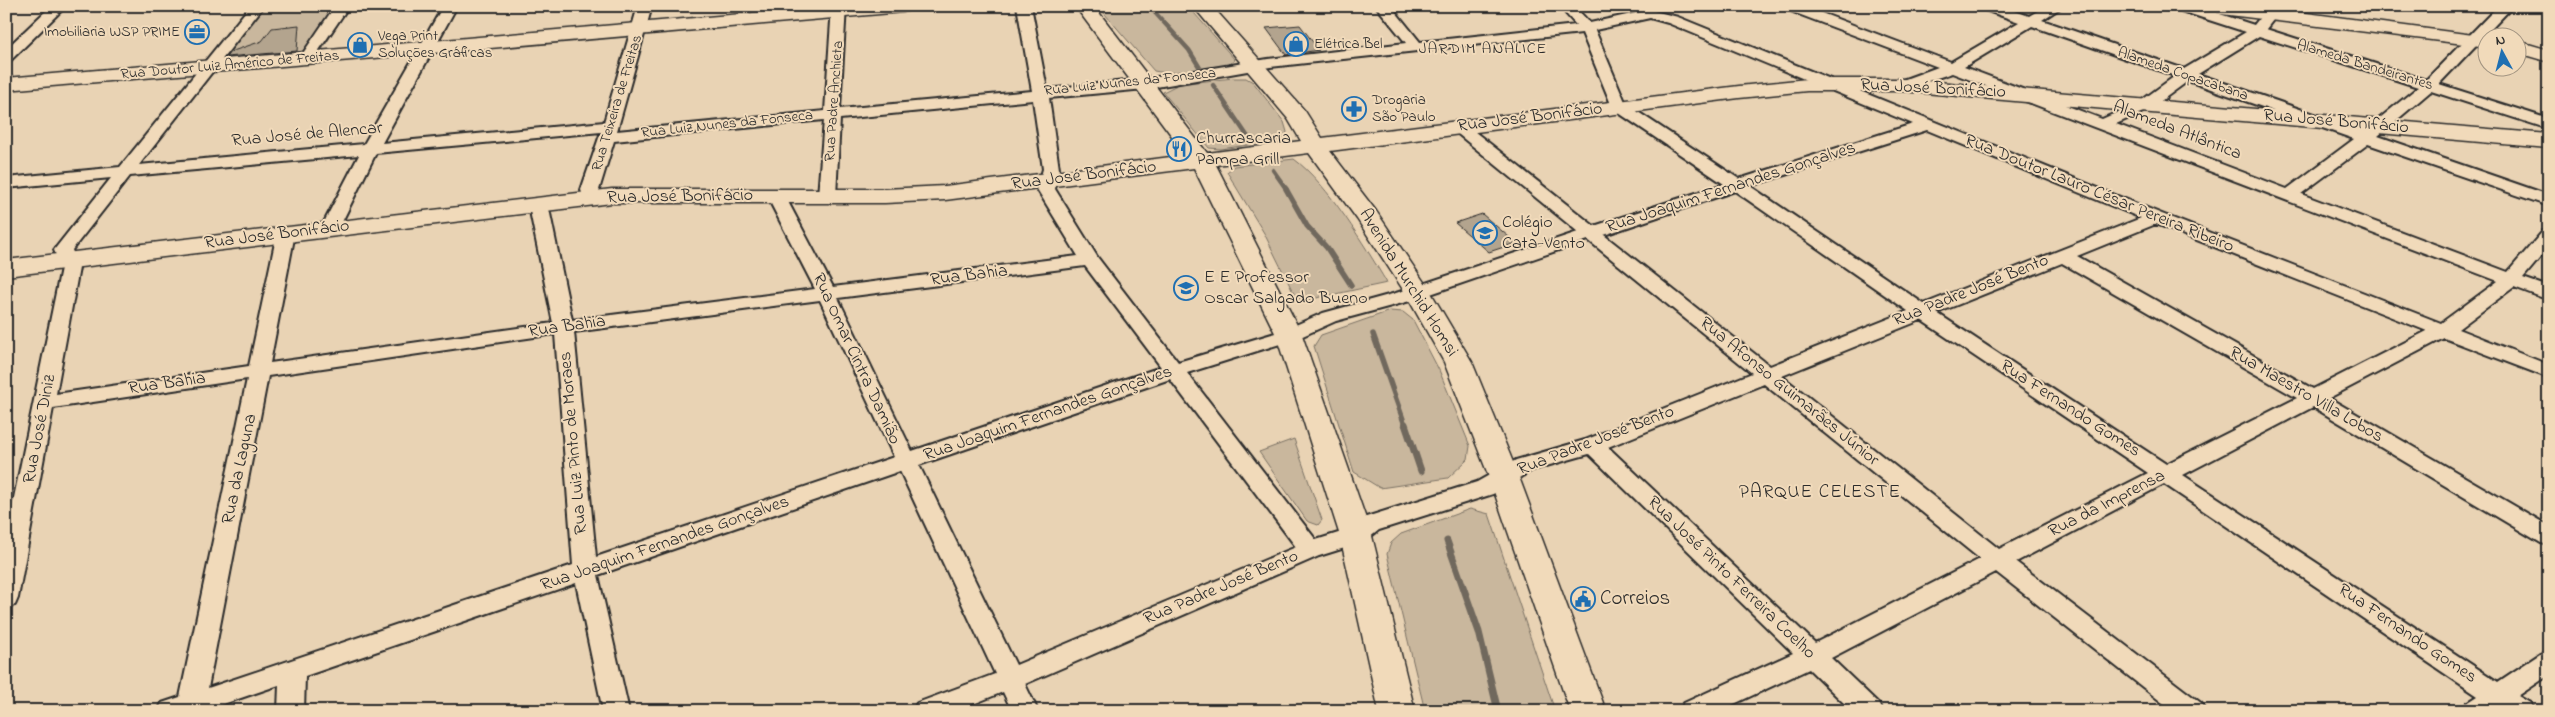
<svg xmlns="http://www.w3.org/2000/svg" width="2555" height="717" viewBox="0 0 2555 717" font-family="'Indie Flower',sans-serif">
<rect width="100%" height="100%" fill="#e9d3b4"/>
<filter id="ink" filterUnits="userSpaceOnUse"><feTurbulence type="fractalNoise" baseFrequency=".02" numOctaves="2"/><feDisplacementMap in="SourceGraphic" scale="10" xChannelSelector="R" yChannelSelector="G"/><feConvolveMatrix kernelMatrix="1 2 1 2 8 2 1 2 1" color-interpolation-filters="sRGB"/></filter>
<g filter="url(#ink)">
<g fill="#c9b79d" stroke="#7a7164">
<path d="M265 6H350L320 53 222 60Z"/>
<path d="M1098 6H1188L1235 60C1218 74 1175 75 1154 71Z"/>
<path d="M1233 78H1246L1253 82 1284 122 1287 132 1283 140 1221 149 1209 148 1163 92 1179 84Z"/>
<path d="M1294 159C1328 184 1365 246 1387 283L1307 300 1296 298 1264 233 1227 172 1234 166Z"/>
<path d="M1390 311 1403 312 1413 320 1439 370 1470 446 1468 459 1448 478 1380 488 1354 472 1314 346 1321 335Z"/>
<path d="M1294 439 1322 520 1318 525 1307 521 1259 452Z"/>
<path d="M1470 509 1489 514 1555 711H1425L1387 554 1391 543 1401 534Z"/>
</g>
<g fill="none" stroke-linecap="round" stroke-linejoin="round">
<g stroke="#70685d" stroke-width="4.5">
<path d="M1149 6 1189 50 1200 68"/>
<path d="M1213 85 1250 140"/>
<path d="M1273 170 1287 190"/>
</g>
<g stroke="#70685d" stroke-width="5.5">
<path d="M1286 189 1307 226 1327 248 1351 285"/>
<path d="M1373 334 1405 425"/>
</g>
<g stroke="#70685d" stroke-width="7">
<path d="M1405 424 1421 471"/>
<path d="M1447 541 1479 632 1498 711"/>
</g>
</g>
<g fill="#b3a48e" stroke="#2b2b2b">
<path d="M299 25 297 51 226 57 230 52 262 41 272 28Z"/>
<path d="M1300 25 1319 50 1286 55 1266 28Z"/>
<path d="M1482 214 1516 243 1489 252 1455 223Z"/>
</g>
<g fill="none" stroke-linecap="round" stroke-linejoin="round">
<defs>
<g id="street">
<path d="M51 6H66L11 60 6 61V49Z"/>
<path d="M250 6H264L139 165 364 144 443 6H457L382 143 604 122 638 6H652L617 131 825 111 832 6H846L840 109 1032 91 1017 6H1031L1047 89 1145 79 1268 59 1406 43 1376 6H1391L1420 42 1576 25 1559 6H1574L1590 23 1650 10 1678 17 2162 214 2441 323 2498 281 1952 73 1907 88H1897L1894 85 1897 82 1938 67 1785 9 1783 6H1803L1951 62 2019 22 1982 9 1980 6H2001L2029 16 2046 6H2063L2042 20 2184 69 2246 32 2175 9 2173 6H2195L2254 25 2269 6H2284L2266 29 2426 80 2498 6H2513L2439 84 2549 119V129L2431 91 2378 136 2549 195V206L2368 144 2301 194 2508 272 2543 231 2549 230V247L2523 278 2549 287V300L2514 287 2458 329 2549 365V378L2444 338 2329 398 2549 526V545L2541 543 2313 407 2183 475 2498 682 2540 654 2549 651V675L2518 696 2530 703 2534 711H2463L2467 703 2478 696 2164 484 2016 562 2201 703 2205 711H2173L1996 572 1831 658 1878 703 1882 711H1852L1809 669 1719 711H1680L1684 703 1793 653 1589 454 1532 470 1493 494 1379 530 1364 542 1319 556 1025 684 1038 711H1012L1003 692 956 711H913L917 703 995 674 900 471 598 575 629 711H603L576 583 305 676 304 711H278L279 685 203 711H158L162 703 180 697 247 379 53 408 18 598 15 605 6 607V537L61 268 54 250 111 178 6 188V178L120 167ZM1650 18 1668 23 1913 124 1739 179 1626 104 1595 30ZM2032 26 2175 76 2138 103 2102 119 1964 67ZM1582 33 1613 109 1724 184 1594 226 1465 124H1453L1451 127 1453 130 1578 232 1396 293 1323 313 1282 331 1178 362 1098 258 1055 189 1059 169 1049 98 1145 89 1270 67ZM2259 36 2418 87 2364 131 2198 74ZM2188 81 2354 139 2287 189 2116 124 2150 109ZM1033 100 1043 169 1037 189 1078 256 833 287 785 196 782 192H770L767 196 815 289 572 320 548 204 545 200H533L530 211 553 323 270 363 295 233 292 229H280L277 233 249 366 56 394 79 268 72 250 130 176 359 155 321 228 324 232H336L339 228 376 153 601 132 581 190 586 203H598L601 199 599 190 614 141 824 120 818 196 821 200H833L836 196 840 119ZM1927 130 2141 218 1924 304 1750 186ZM1735 191 1908 311 1770 366 1604 235ZM2156 224 2427 331 2313 389 2077 256ZM1588 240 1752 373 1585 440 1516 460 1477 482 1363 518 1348 530 1316 540 1187 373 1296 339 1336 321 1410 301ZM2062 263 2297 398 2166 464 1937 313ZM1085 266 1161 367 912 451 838 298ZM820 300 894 457 596 557 574 332ZM1921 320 2148 473 1999 549 1782 376ZM555 334 573 565 208 688 268 376ZM1170 379 1296 547 1016 665 919 465ZM1764 384 1980 559 1815 643 1608 447Z"/>
<path d="M335 6H349L311 62H301L299 59Z"/>
</g>
<g id="secondary">
<path d="M834 6H912L910 10 903 12 6 90V78Z"/>
<path d="M1075 6H1094L1207 153 1301 141 1288 119 1193 6H1212L1305 111 1322 138 1739 86 1807 79H1902L2549 134V148L1902 91H1807L1739 98 1330 151 1376 211 1430 291 1472 362 1519 477 1606 711H1570L1489 477 1444 362 1404 291 1357 219 1309 153 1216 165 1302 335 1372 536 1415 711H1379L1340 536 1276 335 1194 168 945 200 885 203H612L6 276V260L612 189H885L945 186 1186 155Z"/>
<path d="M2196 6H2253L2496 38H2488V47L2205 12 2198 10Z"/>
<path d="M2518 41 2549 50V62L2518 53Z"/>
</g>
</defs>
<use href="#street" stroke="#2b2b2b" stroke-width="4"/>
<use href="#secondary" stroke="#2b2b2b" stroke-width="3"/>
<use href="#street" fill="#f1daba" fill-rule="evenodd"/>
<use href="#secondary" fill="#f1daba" fill-rule="evenodd"/>
</g>
</g>
<defs>
<symbol id="office-ring" viewBox="-11 -11 22 22"><circle r="9.5" fill="#f1daba" stroke="#1f6fb2" stroke-width="1.5"/><path d="M-6-3h4V-5.5h4V-3h4V5H-6ZM-1-4.5V-3h2v-1.5ZM-6 0V1H6V0Z" fill="#1f6fb2"/></symbol>
<symbol id="shop-ring" viewBox="-11 -11 22 22"><circle r="9.5" fill="#f1daba" stroke="#1f6fb2" stroke-width="1.5"/><path d="M-5-2.5h2.3a2.7 3.5 0 0 1 5.4 0H5L5.5 6h-11ZM-1.5-2.5h3a1.5 2.3 0 0 0-3 0Z" fill="#1f6fb2"/></symbol>
<symbol id="pharmacy-ring" viewBox="-11 -11 22 22"><circle r="9.5" fill="#f1daba" stroke="#1f6fb2" stroke-width="1.5"/><path d="M-2-6h4v4h4v4h-4v4h-4v-4h-4v-4h4Z" fill="#1f6fb2"/></symbol>
<symbol id="restaurant-ring" viewBox="-11 -11 22 22"><circle r="9.5" fill="#f1daba" stroke="#1f6fb2" stroke-width="1.5"/><path d="M-5-6h1v4h1v-4h1v4h1v-4h1v5L-1.5 .5V6h-2V.5L-5-1ZM5-6V6H3V1.5H1.5Q1.5-4 5-6Z" fill="#1f6fb2"/></symbol>
<symbol id="school-ring" viewBox="-11 -11 22 22"><circle r="9.5" fill="#f1daba" stroke="#1f6fb2" stroke-width="1.5"/><path d="M0-5L7-2L0 1L-7-2ZM-4 1L0 2.5L4 1V4Q0 6-4 4Z" fill="#1f6fb2"/></symbol>
<symbol id="civic-ring" viewBox="-11 -11 22 22"><circle r="9.5" fill="#f1daba" stroke="#1f6fb2" stroke-width="1.5"/><path d="M-.6-6.5H3V-4.5H.6V-3L4-1V1h2V6H-6V1h2V-1L-.6-3ZM-1.2 2.5V6h2.4V2.5Z" fill="#1f6fb2"/></symbol>
</defs>
<g fill-rule="evenodd">
<use href="#office-ring" x="183" y="18" width="28" height="28"/>
<use href="#shop-ring" x="1282" y="30" width="28" height="28"/>
<use href="#shop-ring" x="346" y="31" width="28" height="28"/>
<use href="#pharmacy-ring" x="1340" y="95" width="28" height="28"/>
<use href="#restaurant-ring" x="1165" y="135" width="28" height="28"/>
<use href="#school-ring" x="1471" y="219" width="28" height="28"/>
<use href="#school-ring" x="1172" y="274" width="28" height="28"/>
<use href="#civic-ring" x="1569" y="585" width="28" height="28"/>
</g>
<g text-anchor="middle" dominant-baseline="central" stroke-width="4" stroke-linejoin="round" paint-order="stroke">
<g font-size="15" fill="#2b2b2b" stroke="#f1daba" text-anchor="start">
<text x="180" y="32" text-anchor="end">Imobiliaria WSP PRIME</text>
<text x="378" y="36">Vega Print<tspan x="378" dy="17">Soluções Gráficas</tspan></text>
<text x="1314" y="44">Elétrica Bel</text>
<text x="1372" y="100">Drogaria<tspan x="1372" dy="17">São Paulo</tspan></text>
</g>
<g font-size="15" fill="#2b2b2b" stroke="#f1daba">
<text transform="translate(230 65) rotate(-5)">Rua Doutor Luiz Américo de Freitas</text>
<text transform="translate(2365 65) rotate(17)">Alameda Bandeirantes</text>
<text transform="translate(2183 74) rotate(19)">Alameda Copacabana</text>
<text transform="translate(1130 82) rotate(-6)">Rua Luiz Nunes da Fonseca</text>
<text transform="translate(834 101) rotate(-86)">Rua Padre Anchieta</text>
<text transform="translate(617 103) rotate(-73)">Rua Teixeira de Freitas</text>
<text transform="translate(727 124) rotate(-6)">Rua Luiz Nunes da Fonseca</text>
</g>
<g font-size="16" letter-spacing="1" fill="#2b2b2b" stroke="#f1daba">
<text x="1483" y="49">JARDIM ANALICE</text>
</g>
<g font-size="18" fill="#2b2b2b" stroke="#f1daba">
<text transform="translate(1933 89) rotate(3)">Rua José Bonifácio</text>
<text transform="translate(1530 118) rotate(-7)">Rua José Bonifácio</text>
<text transform="translate(2336 122) rotate(5)">Rua José Bonifácio</text>
<text transform="translate(2177 131) rotate(21)">Alameda Atlântica</text>
<text transform="translate(307 135) rotate(-5)">Rua José de Alencar</text>
<text transform="translate(1084 176) rotate(-7)">Rua José Bonifácio</text>
<text transform="translate(1731 188) rotate(-18)">Rua Joaquim Fernandes Gonçalves</text>
<text transform="translate(2099 194) rotate(22)">Rua Doutor Lauro César Pereira Ribeiro</text>
<text transform="translate(680 197) rotate(-1)">Rua José Bonifácio</text>
<text transform="translate(277 235) rotate(-7)">Rua José Bonifácio</text>
<text transform="translate(969 276) rotate(-7)">Rua Bahia</text>
<text transform="translate(1408 283) rotate(58)">Avenida Murchid Homsi</text>
<text transform="translate(1971 291) rotate(-22)">Rua Padre José Bento</text>
<text transform="translate(567 327) rotate(-8)">Rua Bahia</text>
<text transform="translate(856 359) rotate(65)">Rua Omar Cintra Damião</text>
<text transform="translate(167 384) rotate(-8)">Rua Bahia</text>
<text transform="translate(1789 392) rotate(39)">Rua Afonso Guimarães Júnior</text>
<text transform="translate(2306 395) rotate(30)">Rua Maestro Villa Lobos</text>
<text transform="translate(2070 409) rotate(33)">Rua Fernando Gomes</text>
<text transform="translate(1048 414) rotate(-19)">Rua Joaquim Fernandes Gonçalves</text>
<text transform="translate(40 429) rotate(-79)">Rua José Diniz</text>
<text transform="translate(1596 441) rotate(-21)">Rua Padre José Bento</text>
<text transform="translate(574 443) rotate(-95)">Rua Luiz Pinto de Moraes</text>
<text transform="translate(240 469) rotate(-78)">Rua da Laguna</text>
<text transform="translate(2107 504) rotate(-27)">Rua da Imprensa</text>
<text transform="translate(665 544) rotate(-19)">Rua Joaquim Fernandes Gonçalves</text>
<text transform="translate(1731 578) rotate(44)">Rua José Pinto Ferreira Coelho</text>
<text transform="translate(1221 588) rotate(-23)">Rua Padre José Bento</text>
<text transform="translate(2407 634) rotate(34)">Rua Fernando Gomes</text>
</g>
<g font-size="18" fill="#2b2b2b" stroke="#f1daba" text-anchor="start">
<text x="1196" y="139">Churrascaria<tspan x="1196" dy="21">Pampa Grill</tspan></text>
<text x="1502" y="223">Colégio<tspan x="1502" dy="21">Cata-Vento</tspan></text>
<text x="1204" y="278">E E Professor<tspan x="1204" dy="21">Oscar Salgado Bueno</tspan></text>
</g>
<g font-size="19" letter-spacing="1" fill="#2b2b2b" stroke="#f1daba">
<text x="1820" y="492">PARQUE CELESTE</text>
</g>
<g font-size="21" fill="#2b2b2b" stroke="#f1daba" text-anchor="start">
<text x="1600" y="599">Correios</text>
</g>
</g>
<rect width="2555" height="717" fill="none" stroke="#f1daba" stroke-width="25"/>
<rect x="12" y="12" width="2530" height="692" fill="none" stroke="#2b2b2b" stroke-width="2" filter="url(#ink)"/>
<g transform="translate(2502 52) rotate(353)"><circle r="24" fill="#f1daba" stroke="#a29481"/>
<path d="M0-4L9 19L0 12L-9 19Z" fill="#1f6fb2"/>
<text y="-8" font-size="14" font-weight="bold" text-anchor="middle" fill="#2b2b2b">N</text>
</g>
</svg>
